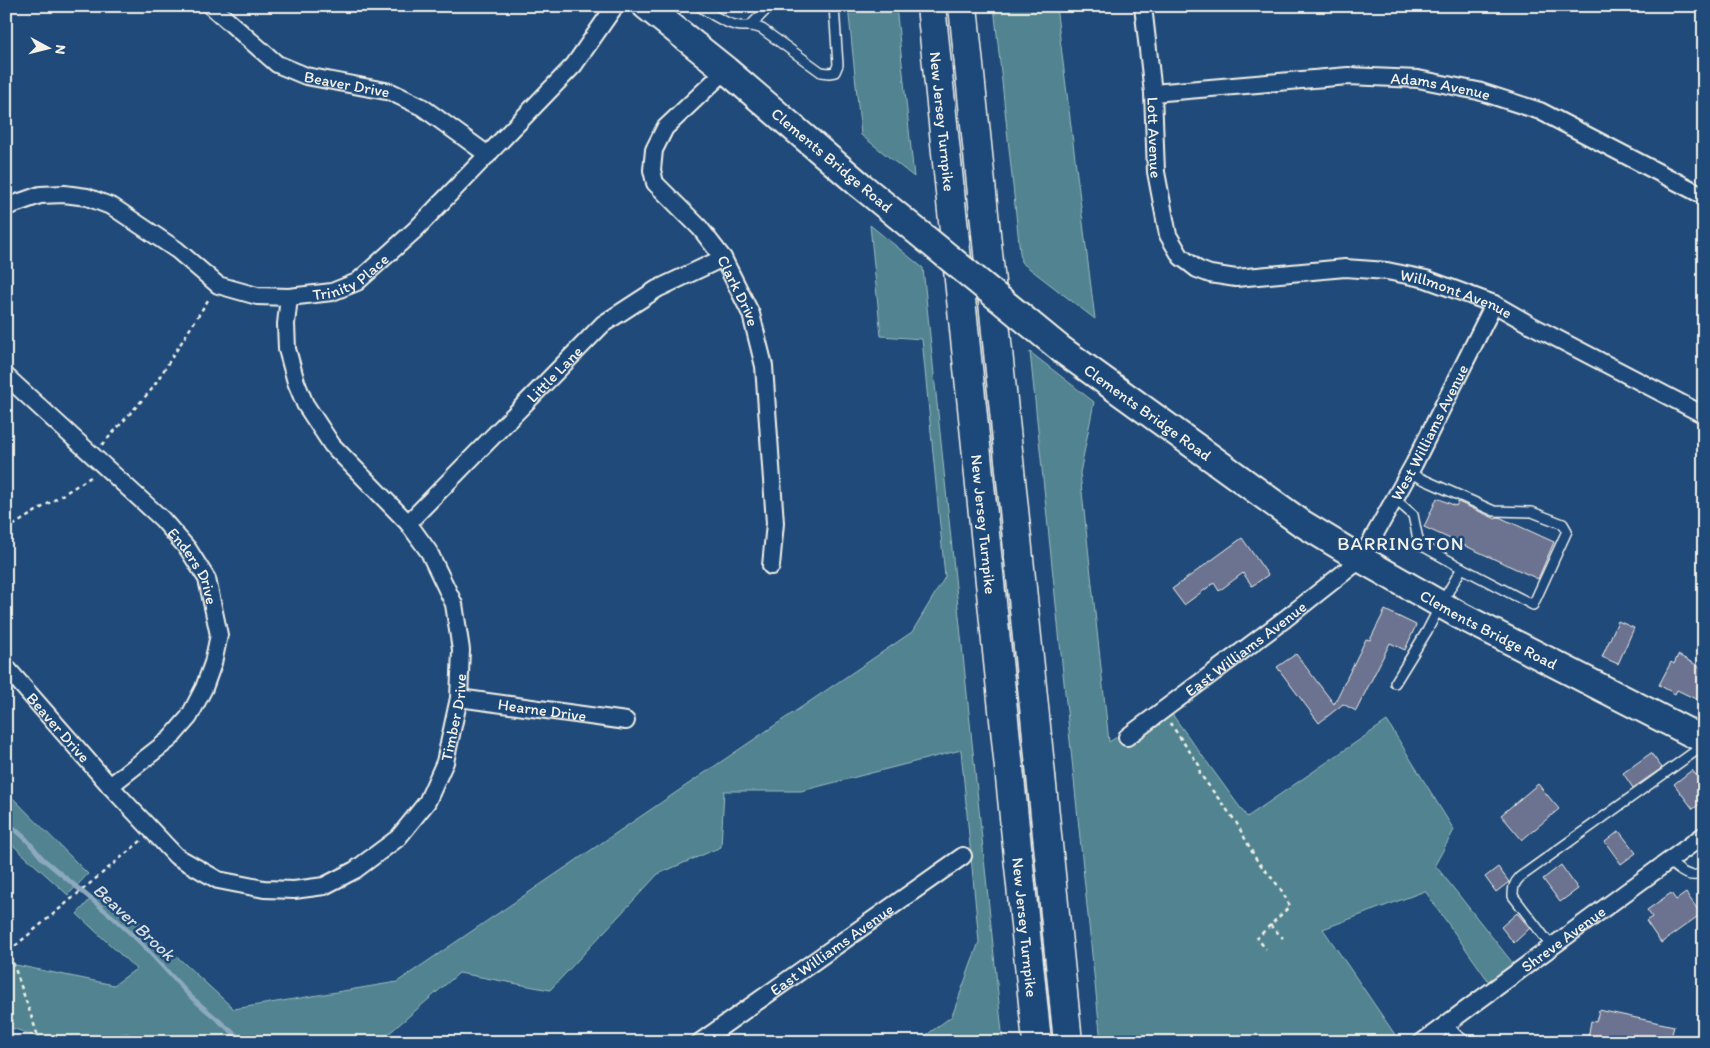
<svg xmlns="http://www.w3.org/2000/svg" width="1710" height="1048" viewBox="0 0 1710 1048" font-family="Itim,sans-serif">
<rect width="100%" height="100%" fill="#1f4a7a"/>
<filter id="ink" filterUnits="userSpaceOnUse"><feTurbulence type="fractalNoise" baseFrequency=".02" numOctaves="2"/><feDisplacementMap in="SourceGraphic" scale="10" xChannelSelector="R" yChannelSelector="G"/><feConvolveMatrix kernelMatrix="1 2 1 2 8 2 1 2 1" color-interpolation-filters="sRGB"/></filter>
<g filter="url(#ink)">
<g fill="#518490" stroke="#a2babc">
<path d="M848 6H896L914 177 861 135Z"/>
<path d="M994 6H1056L1095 319 1021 262Z"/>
<path d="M870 225 923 268 1003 1042H917L952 1016 979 942 961 750 801 791H724L721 847 658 874 550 990 459 973 379 1042H140L127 1033 87 1042H53L6 1026V963L114 985 136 969 77 914 101 887 234 1009 397 982 912 632 945 577 922 339 881 336Z"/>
<path d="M1030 352 1094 402 1080 473 1109 742 1166 706 1247 817 1387 721 1454 830 1435 865 1519 971 1494 989 1425 891 1323 929 1400 1042H1101Z"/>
<path d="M6 791 88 874 68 895 6 839Z"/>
</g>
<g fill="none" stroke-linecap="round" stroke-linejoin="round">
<path stroke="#8da9c0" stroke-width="4.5" d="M6 821 26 839 43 859 114 918 140 942 191 997 244 1042"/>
</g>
<g fill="#6c7390" stroke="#f4f1e8">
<path d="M1437 498 1456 506 1458 502 1496 519 1497 517H1499L1554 542 1538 579 1424 527Z"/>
<path d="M1242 538 1268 575 1252 586 1243 573 1219 591 1214 583 1184 605 1172 589Z"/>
<path d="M1385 610 1416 625 1405 650 1390 643 1356 711 1343 704 1319 723 1277 667 1296 654 1334 704 1366 639 1370 640Z"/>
<path d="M1618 621 1634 628 1618 664 1602 657Z"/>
<path d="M1678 655 1704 669V703L1677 690 1675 694 1659 685 1671 662 1674 664Z"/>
<path d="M1651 753 1662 768 1633 788 1623 773Z"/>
<path d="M1692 770 1704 785V801L1693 809 1674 784Z"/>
<path d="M1538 784 1559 809 1522 840 1501 815Z"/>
<path d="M1619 831 1636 853 1621 864 1605 842Z"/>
<path d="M1561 865 1578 889 1560 902 1543 879Z"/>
<path d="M1498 867 1509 882 1496 892 1485 877Z"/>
<path d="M1671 893 1676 900 1686 893 1701 914 1661 943 1646 921 1652 917 1647 910Z"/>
<path d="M1517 913 1530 928 1514 943 1501 927Z"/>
<path d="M1599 1010 1674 1026 1670 1042H1592V1040L1588 1038 1591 1021 1596 1022Z"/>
</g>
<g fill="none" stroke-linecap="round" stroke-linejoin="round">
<defs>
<g id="lane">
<path d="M699 6C710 13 722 22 735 25 746 28 750 23 762 29L821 72 829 73 835 72 838 65 834 6"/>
<path d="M752 24 770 6"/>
<path d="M1395 499 1413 515 1419 544 1462 568 1533 605 1567 531 1563 524 1532 512 1494 511 1409 473"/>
<path d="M1395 683 1427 631 1441 604 1462 568"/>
<path d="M1668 861C1682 872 1686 878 1704 874"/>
<path d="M1552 947 1513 896C1513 887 1514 883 1520 877L1704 745"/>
<path d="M1447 1024 1457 1035 1467 1042"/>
</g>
<g id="street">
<path id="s1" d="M211 6 277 64 306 76 391 92 422 107 488 155"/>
<path id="s2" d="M1143 6 1153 93 1156 172 1168 235 1181 257 1188 262 1197 269 1210 274 1236 278 1345 268 1387 271 1426 279 1494 304 1529 324 1704 415"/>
<path id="s3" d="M726 70 665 128 654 150 652 170 655 183 700 228 723 258 751 314 764 366 775 523 771 566"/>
<path id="s4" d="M1153 93 1348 76 1418 79 1478 91 1540 111 1704 196"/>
<path id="s5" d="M6 207 40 195 64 194 87 197 113 207 177 250 218 285 257 296 289 297 332 292 357 282 415 230 574 65 615 6"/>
<path id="s6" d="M6 376 162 519 188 549 207 579 219 635 213 663 204 688 189 717 170 739 110 786"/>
<path id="s7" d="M408 523 603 324 657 289 723 258"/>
<path id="s8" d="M6 667 110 786 176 856 218 880 264 889 294 890 324 886 355 870 398 838 427 802 445 762 459 698 461 650 454 604 429 552 408 523 332 445 305 404 296 382 287 349 286 324 289 297"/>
<path id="s9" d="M459 698 626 721"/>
<path id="s10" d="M1127 737 1285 619 1361 559 1414 464 1494 304"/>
<path id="s11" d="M700 1042 963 856"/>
<path id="s12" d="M1422 1042 1704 835"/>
</g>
<g id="primary">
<path d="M646 6 726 70 859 184"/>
<path id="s13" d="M1062 350 1300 522 1361 559 1461 616 1704 740"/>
</g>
<g id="highway">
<path id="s14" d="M931 6 1037 1042"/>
<path d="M963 6 1068 1042"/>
</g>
</defs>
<use href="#lane" stroke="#f4f1e8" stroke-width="12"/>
<use href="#street" stroke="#f4f1e8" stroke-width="20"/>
<use href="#primary" stroke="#f4f1e8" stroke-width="30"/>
<use href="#highway" stroke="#f4f1e8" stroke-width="31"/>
<g stroke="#f4f1e8" stroke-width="2.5" stroke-dasharray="4 4" stroke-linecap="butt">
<path d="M102 445 152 389 210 297"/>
<path d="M6 530 94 475"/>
<path d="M1170 723 1199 765 1200 774 1236 822 1256 859 1280 888 1290 906 1257 938 1266 949"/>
<path d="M1270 925 1283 938"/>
<path d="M40 1042 9 951 142 840"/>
</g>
<use href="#lane" stroke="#1f4a7a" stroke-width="9"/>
<use href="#street" stroke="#1f4a7a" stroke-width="16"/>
<use href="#primary" stroke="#1f4a7a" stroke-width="26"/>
<use href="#highway" stroke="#1f4a7a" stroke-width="28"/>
<defs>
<path id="primary-bridge" d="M859 184 1062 350"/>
</defs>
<use href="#primary-bridge" stroke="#f4f1e8" stroke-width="30" stroke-linecap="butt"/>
<use href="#primary-bridge" stroke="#1f4a7a" stroke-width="26"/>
</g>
</g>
<g text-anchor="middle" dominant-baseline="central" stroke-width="5" stroke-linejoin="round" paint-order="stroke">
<g font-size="16" fill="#f4f1e8" stroke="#1f4a7a">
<text stroke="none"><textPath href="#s1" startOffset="161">Beaver Drive</textPath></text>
<text stroke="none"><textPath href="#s4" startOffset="289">Adams Avenue</textPath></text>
<text stroke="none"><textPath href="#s14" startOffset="116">New Jersey Turnpike</textPath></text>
<text stroke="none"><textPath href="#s2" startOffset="132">Lott Avenue</textPath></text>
<text transform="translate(832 160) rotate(40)">Clements Bridge Road</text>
<text stroke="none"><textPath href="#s5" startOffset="381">Trinity Place</textPath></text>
<text stroke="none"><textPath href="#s3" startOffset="280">Clark Drive</textPath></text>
<text stroke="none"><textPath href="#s2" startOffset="541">Willmont Avenue</textPath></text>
<text stroke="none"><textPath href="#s7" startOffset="209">Little Lane</textPath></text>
<text stroke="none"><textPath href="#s13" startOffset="106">Clements Bridge Road</textPath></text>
<text stroke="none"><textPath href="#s10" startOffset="438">West Williams Avenue</textPath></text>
<text stroke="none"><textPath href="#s14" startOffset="521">New Jersey Turnpike</textPath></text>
<text stroke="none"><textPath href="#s6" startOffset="269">Enders Drive</textPath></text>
<text stroke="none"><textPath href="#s13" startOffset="511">Clements Bridge Road</textPath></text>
<text stroke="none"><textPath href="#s10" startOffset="148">East Williams Avenue</textPath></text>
<text stroke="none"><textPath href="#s9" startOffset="84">Hearne Drive</textPath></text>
<text stroke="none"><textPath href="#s8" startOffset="634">Timber Drive</textPath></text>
<text stroke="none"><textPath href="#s8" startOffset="80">Beaver Drive</textPath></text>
<text stroke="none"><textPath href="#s14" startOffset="926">New Jersey Turnpike</textPath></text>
<text stroke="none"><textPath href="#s12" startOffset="175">Shreve Avenue</textPath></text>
<text stroke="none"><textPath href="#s11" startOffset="161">East Williams Avenue</textPath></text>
</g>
<g font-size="18" font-style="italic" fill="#dadfde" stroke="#1f4a7a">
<text transform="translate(134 922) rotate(43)">Beaver Brook</text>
</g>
<g font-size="19" letter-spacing="1" fill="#f4f1e8" stroke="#1f4a7a">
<text x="1401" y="543">BARRINGTON</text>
</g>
</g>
<rect width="1710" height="1048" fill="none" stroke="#1f4a7a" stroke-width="25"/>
<rect x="12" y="12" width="1685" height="1023" fill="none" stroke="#f4f1e8" stroke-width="2" filter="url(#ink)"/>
<g transform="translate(48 48) rotate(97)" stroke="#1f4a7a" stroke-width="4" paint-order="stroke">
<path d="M0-4L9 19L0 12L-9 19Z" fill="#f4f1e8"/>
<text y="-8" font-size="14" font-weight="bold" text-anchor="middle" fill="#f4f1e8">N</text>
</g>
</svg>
